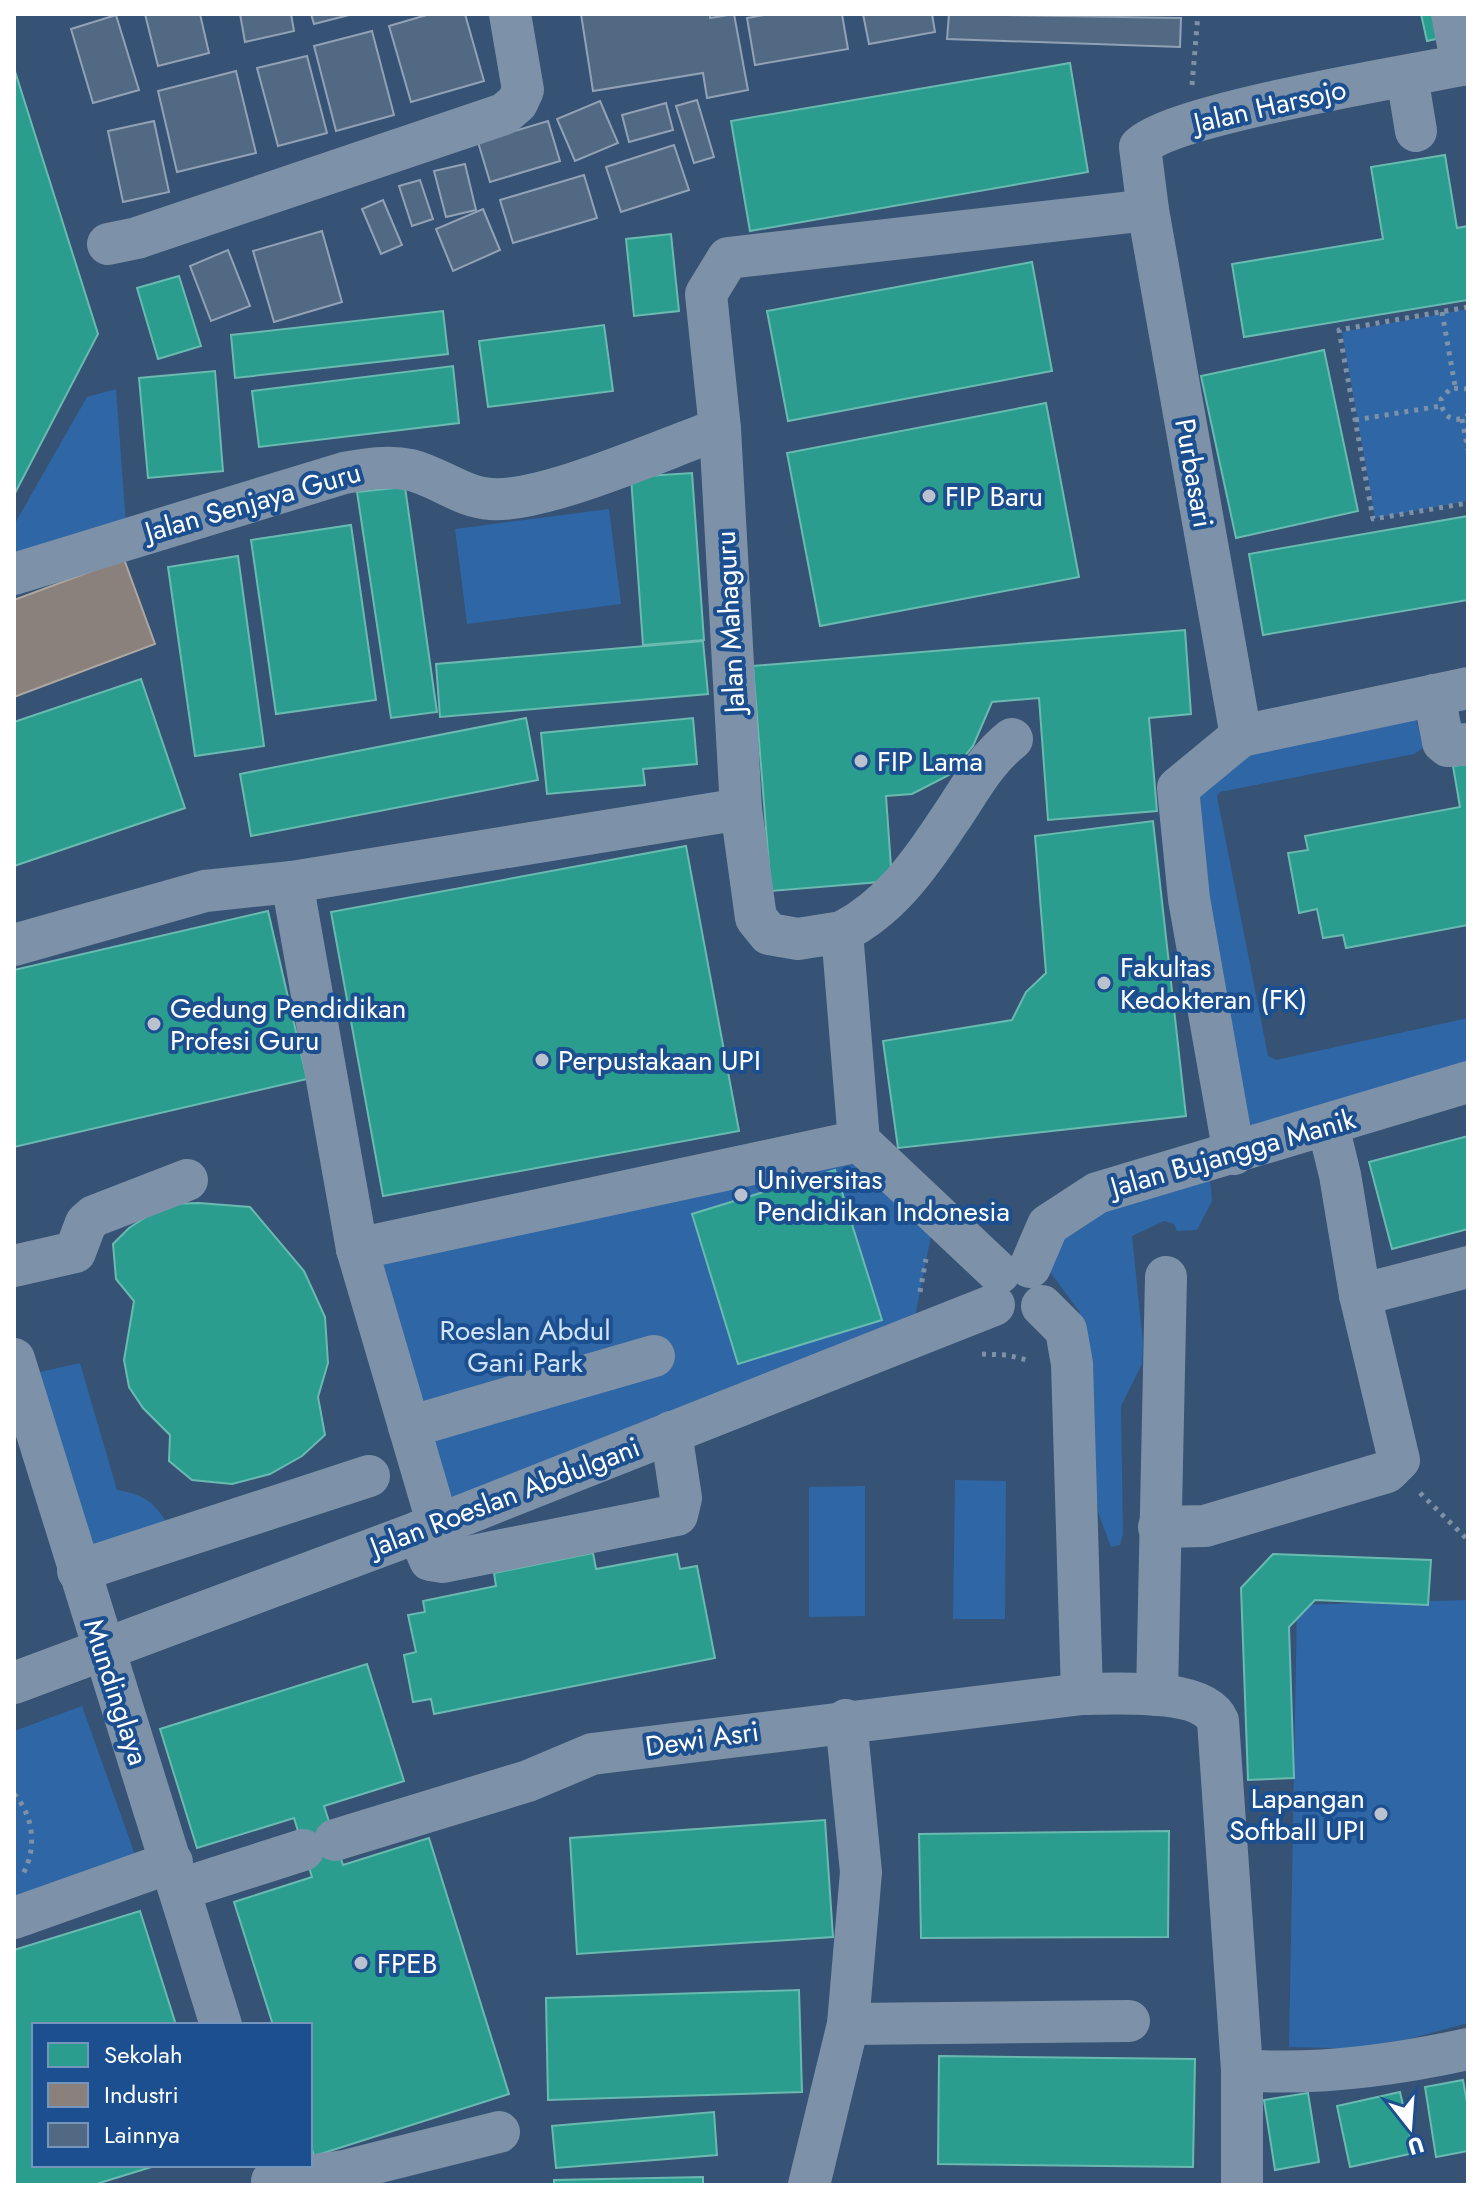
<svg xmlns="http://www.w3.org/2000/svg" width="1482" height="2199" viewBox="0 0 1482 2199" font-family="Jost,sans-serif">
<rect width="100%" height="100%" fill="#365274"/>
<g fill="#2f66a5">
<path d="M1468 309V501L1375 518 1342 332Z"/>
<path d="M116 389 126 523 14 560V525L87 397Z"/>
<path d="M609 509 621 604 467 624 455 529Z"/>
<path d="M1415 713 1423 748 1414 754 1220 792 1217 796 1268 1056 1276 1060 1468 1018V1071L1244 1140 1196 881 1199 782 1244 744Z"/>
<path d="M859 1145 932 1231 914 1322 436 1520 372 1250Z"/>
<path d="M1210 1178 1212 1201 1197 1230 1177 1231 1174 1224 1164 1221 1132 1236 1143 1343 1142 1364 1121 1406 1123 1534 1120 1545 1111 1547 1098 1512 1079 1311 1050 1272 1057 1225Z"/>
<path d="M80 1363 117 1490C143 1494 155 1502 168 1525L85 1549 35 1373Z"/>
<path d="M955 1480 1006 1481 1005 1619H953Z"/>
<path d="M865 1486V1616L809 1617V1487Z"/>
<path d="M1468 1600V2023L1372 2049 1289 2047 1297 1605Z"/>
<path d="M82 1706 138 1863 14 1905V1731Z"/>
</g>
<g fill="#2a9d8f" stroke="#6abab1" stroke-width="2">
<path d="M1421 14H1468V32L1427 41Z"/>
<path d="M1070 63 1088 172 750 231 731 121Z"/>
<path d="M14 68 98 334 14 495Z"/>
<path d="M1445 155 1457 228 1468 226V300L1244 337 1232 264 1383 239 1371 167Z"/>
<path d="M671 234 679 311 634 316 626 239Z"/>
<path d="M1032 262 1052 371 788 421 767 311Z"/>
<path d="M179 276 201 346 158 359 137 288Z"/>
<path d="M443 311 448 354 235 378 231 335Z"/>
<path d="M604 325 613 391 488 407 479 341Z"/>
<path d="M1324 350 1358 511 1236 538 1201 376Z"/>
<path d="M453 366 459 423 259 447 252 391Z"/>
<path d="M215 371 223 471 148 478 139 378Z"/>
<path d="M1046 403 1079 577 820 626 787 453Z"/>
<path d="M692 473 704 640 643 645 631 477Z"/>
<path d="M405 487 437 712 391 718 357 492Z"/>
<path d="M1468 516V600L1263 635 1249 554Z"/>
<path d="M351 525 376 700 276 714 251 540Z"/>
<path d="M238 556 264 746 195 756 168 567Z"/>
<path d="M1185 630 1191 714 1149 718 1157 811 1048 820 1039 698 992 702 973 746 949 775 912 794 886 796 892 881 771 891 753 666Z"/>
<path d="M703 641 708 694 440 717 436 664Z"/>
<path d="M141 679 185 808 14 866V722Z"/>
<path d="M526 718 538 780 251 836 240 774Z"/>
<path d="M693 718 697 764 643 769 645 785 547 794 541 733Z"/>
<path d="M1468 764V925L1346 948 1343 935 1323 938 1317 909 1299 913 1288 853 1308 850 1305 836 1460 807 1453 766Z"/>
<path d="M1153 821 1186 1116 898 1148 883 1041 1012 1020 1026 992 1046 973 1035 836Z"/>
<path d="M686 846 739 1131 383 1196 331 912Z"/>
<path d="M268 911 307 1079 14 1147V970Z"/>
<path d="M1468 1136V1229L1392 1249 1369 1162Z"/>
<path d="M835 1170 882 1320 738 1364 692 1214Z"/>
<path d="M199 1203 250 1207 304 1271 325 1317 328 1363 318 1397 325 1435 302 1456 270 1474 232 1484 192 1480 169 1461 170 1435 143 1408 129 1387 124 1360 134 1301 116 1279 113 1244 129 1228 166 1204Z"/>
<path d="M593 1553 596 1569 677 1554 680 1569 697 1566 715 1658 434 1714 431 1699 413 1702 404 1655 416 1652 408 1615 425 1612 423 1601 496 1586 494 1573Z"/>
<path d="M1273 1554 1431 1560 1428 1605 1315 1600 1289 1627 1294 1778 1248 1780 1241 1588Z"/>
<path d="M367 1664 404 1781 324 1806 335 1840 343 1865 429 1838 509 2094 314 2156 310 2142V2025H273L234 1902 312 1877 294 1818 197 1848 160 1729Z"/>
<path d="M825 1820 833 1937 577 1954 570 1838Z"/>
<path d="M1169 1831 1168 1937 921 1938 919 1834Z"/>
<path d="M140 1911 176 2025H34V2165H158L93 2185H14V1950Z"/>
<path d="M799 1990 802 2092 548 2100 546 1998Z"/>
<path d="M939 2056 1195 2059 1193 2167 938 2164Z"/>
<path d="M1463 2080 1468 2108V2151L1436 2157 1425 2087Z"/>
<path d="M1400 2092 1414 2153 1350 2167 1337 2106Z"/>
<path d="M1308 2093 1319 2162 1275 2170 1264 2100Z"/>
<path d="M714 2112 717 2155 556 2168 552 2126Z"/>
<path d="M703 2177V2185H554V2180Z"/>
</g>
<path fill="#8a817c" stroke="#ada7a3" stroke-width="2" d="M124 559 155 644 14 697V600Z"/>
<g fill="#526984" stroke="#92a2b6" stroke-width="2">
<path d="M145 14H200L209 53 158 66Z"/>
<path d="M240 14H291L294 31 245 42Z"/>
<path d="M311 14H353L314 24Z"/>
<path d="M430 14H465L484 81 411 102 389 26Z"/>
<path d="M581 14H710V18L734 14 748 90 707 98 703 73 593 91Z"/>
<path d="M769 14H842L848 49 755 65 747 18Z"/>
<path d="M863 14H932L935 32 869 44Z"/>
<path d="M949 14 1181 18 1180 47 947 39Z"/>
<path d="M116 15 139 90 93 103 71 29Z"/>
<path d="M372 31 394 115 336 131 314 46Z"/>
<path d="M307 56 327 133 278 146 257 68Z"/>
<path d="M236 71 256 153 177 172 158 91Z"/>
<path d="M697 100 714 157 694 163 676 106Z"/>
<path d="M600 101 618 143 575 161 557 119Z"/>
<path d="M666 103 673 130 629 142 622 115Z"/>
<path d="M154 121 169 192 123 202 108 131Z"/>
<path d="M548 121 560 161 490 182 478 142Z"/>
<path d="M674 145 689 190 621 212 606 167Z"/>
<path d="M465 164 476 210 446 217 434 171Z"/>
<path d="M584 175 597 218 513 243 500 200Z"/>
<path d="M420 180 433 219 412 226 399 186Z"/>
<path d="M383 200 402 245 381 254 362 209Z"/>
<path d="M483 209 500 250 453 271 436 229Z"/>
<path d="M322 231 342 302 274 322 253 251Z"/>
<path d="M228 250 250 306 211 321 190 266Z"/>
</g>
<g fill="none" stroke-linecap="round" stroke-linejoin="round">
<g stroke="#7d92a8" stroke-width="5" stroke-dasharray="4 6" stroke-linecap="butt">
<path d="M1192 85 1198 14"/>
<path d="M1468 307 1339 330 1373 519 1468 503"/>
<path d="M1442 312 1455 386"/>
<path d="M1468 389 1451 388 1441 399C1441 416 1454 425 1468 415"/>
<path d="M1462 419 1468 450"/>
<path d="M1355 420 1441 406"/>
<path d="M920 1292 926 1259"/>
<path d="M982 1354 1007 1355 1031 1361"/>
<path d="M1420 1493 1468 1540"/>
<path d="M14 1794C34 1816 37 1848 23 1874"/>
</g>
<g stroke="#7d92a8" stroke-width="42">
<path d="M1452 14 1462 65"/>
<path d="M1407 76 1416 131"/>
<path d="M108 244 137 238 504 114 517 103 523 90 510 14"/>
<path d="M14 574 344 473C366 469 388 465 411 470 439 477 461 497 491 499 544 503 665 448 720 429"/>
<path d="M1434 695 1443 742 1448 746 1468 744"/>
<path d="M1241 736 1148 210 1140 147C1171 114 1411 75 1468 64"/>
<path d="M292 882 741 809"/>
<path d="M842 932C889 908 919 866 948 822 969 792 983 762 1012 739"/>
<path d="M14 945 205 891 292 882 357 1249 438 1525"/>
<path d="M1234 1154 1189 899 1178 788 1241 736 1468 688"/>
<path d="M357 1249 859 1141"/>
<path d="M14 1266 75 1252 86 1223 94 1216 187 1180"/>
<path d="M1030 1267 1048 1225 1097 1193 1468 1082"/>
<path d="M999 1273 859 1141 842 932 798 939 769 934 756 918 741 809 720 429 706 294 728 258 1148 210"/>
<path d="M1360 1295 1468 1267"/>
<path d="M1042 1306 1066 1330 1072 1364 1082 1694"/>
<path d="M14 1359 221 2025"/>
<path d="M409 1427 654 1356"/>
<path d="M1159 1527 1205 1526 1387 1472 1399 1460 1360 1295 1340 1175 1328 1126"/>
<path d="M418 1532 430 1560 443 1562 677 1515 681 1498 671 1432"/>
<path d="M78 1571 369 1476"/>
<path d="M14 1683 448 1521 994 1305"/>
<path d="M1157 1695 1166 1277"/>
<path d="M335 1840 528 1781 592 1754 1082 1694C1114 1694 1203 1687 1218 1721L1242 2070V2185"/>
<path d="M181 1889 303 1850"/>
<path d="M14 1918 172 1862"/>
<path d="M848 2024 1129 2021"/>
<path d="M1242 2070C1317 2076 1395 2065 1468 2049"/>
<path d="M272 2181 344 2171 499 2132"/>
<path d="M809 2185 848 2024 861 1872 846 1720"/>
</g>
</g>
<g fill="#b9c2ce" stroke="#1b4f8f" stroke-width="3">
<circle cx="929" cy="496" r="8"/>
<circle cx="861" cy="761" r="8"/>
<circle cx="1104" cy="983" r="8"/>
<circle cx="154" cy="1024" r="8"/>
<circle cx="542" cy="1060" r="8"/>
<circle cx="741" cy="1195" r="8"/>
<circle cx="1381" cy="1814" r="8"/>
<circle cx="361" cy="1963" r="8"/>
</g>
<g text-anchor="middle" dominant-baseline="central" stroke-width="8" stroke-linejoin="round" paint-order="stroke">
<g font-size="28" fill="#fff" stroke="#1b4f8f">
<text transform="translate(1270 106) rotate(-13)">Jalan Harsojo</text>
<text transform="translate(1194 473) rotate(80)">Purbasari</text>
<text transform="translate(253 502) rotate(-16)">Jalan Senjaya Guru</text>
<text transform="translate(730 622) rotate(-93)">Jalan Mahaguru</text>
<text transform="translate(1233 1153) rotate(-16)">Jalan Bujangga Manik</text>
<text transform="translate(505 1497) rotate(-21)">Jalan Roeslan Abdulgani</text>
<text transform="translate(116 1692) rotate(72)">Mundinglaya</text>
<text transform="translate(702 1739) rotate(-8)">Dewi Asri</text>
</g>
<g font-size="28" fill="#fff" stroke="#1b4f8f" text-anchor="start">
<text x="945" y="496">FIP Baru</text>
<text x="877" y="761">FIP Lama</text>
<text x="1120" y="967">Fakultas<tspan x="1120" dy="32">Kedokteran (FK)</tspan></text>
<text x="170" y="1008">Gedung Pendidikan<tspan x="170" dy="32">Profesi Guru</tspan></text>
<text x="558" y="1060">Perpustakaan UPI</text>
<text x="757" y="1179">Universitas<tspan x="757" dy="32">Pendidikan Indonesia</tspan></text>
<text x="1365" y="1798" text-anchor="end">Lapangan<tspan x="1365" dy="32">Softball UPI</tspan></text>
<text x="377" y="1963">FPEB</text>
</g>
<g font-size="28" fill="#cfe3fa" stroke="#1b4f8f">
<text x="525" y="1330">Roeslan Abdul<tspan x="525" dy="32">Gani Park</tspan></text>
</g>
</g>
<rect width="1482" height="2199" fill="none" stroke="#ffffff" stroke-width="32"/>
<rect x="32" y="2023" width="280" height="144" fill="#1b4f8f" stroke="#7695bc" stroke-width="2"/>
<rect x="48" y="2043" width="40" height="24" fill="#2a9d8f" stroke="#7695bc" stroke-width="2"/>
<text x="104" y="2063" font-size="24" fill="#ffffff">Sekolah</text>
<rect x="48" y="2083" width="40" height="24" fill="#8a817c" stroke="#7695bc" stroke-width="2"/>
<text x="104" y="2103" font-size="24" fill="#ffffff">Industri</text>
<rect x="48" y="2123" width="40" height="24" fill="#526984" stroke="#7695bc" stroke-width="2"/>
<text x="104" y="2143" font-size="24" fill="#ffffff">Lainnya</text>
<g transform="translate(1410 2127) rotate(163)" stroke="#1b4f8f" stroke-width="6" paint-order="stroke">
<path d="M0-6L14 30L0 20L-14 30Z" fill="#ffffff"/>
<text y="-12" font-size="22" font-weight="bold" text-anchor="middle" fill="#ffffff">U</text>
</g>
</svg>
